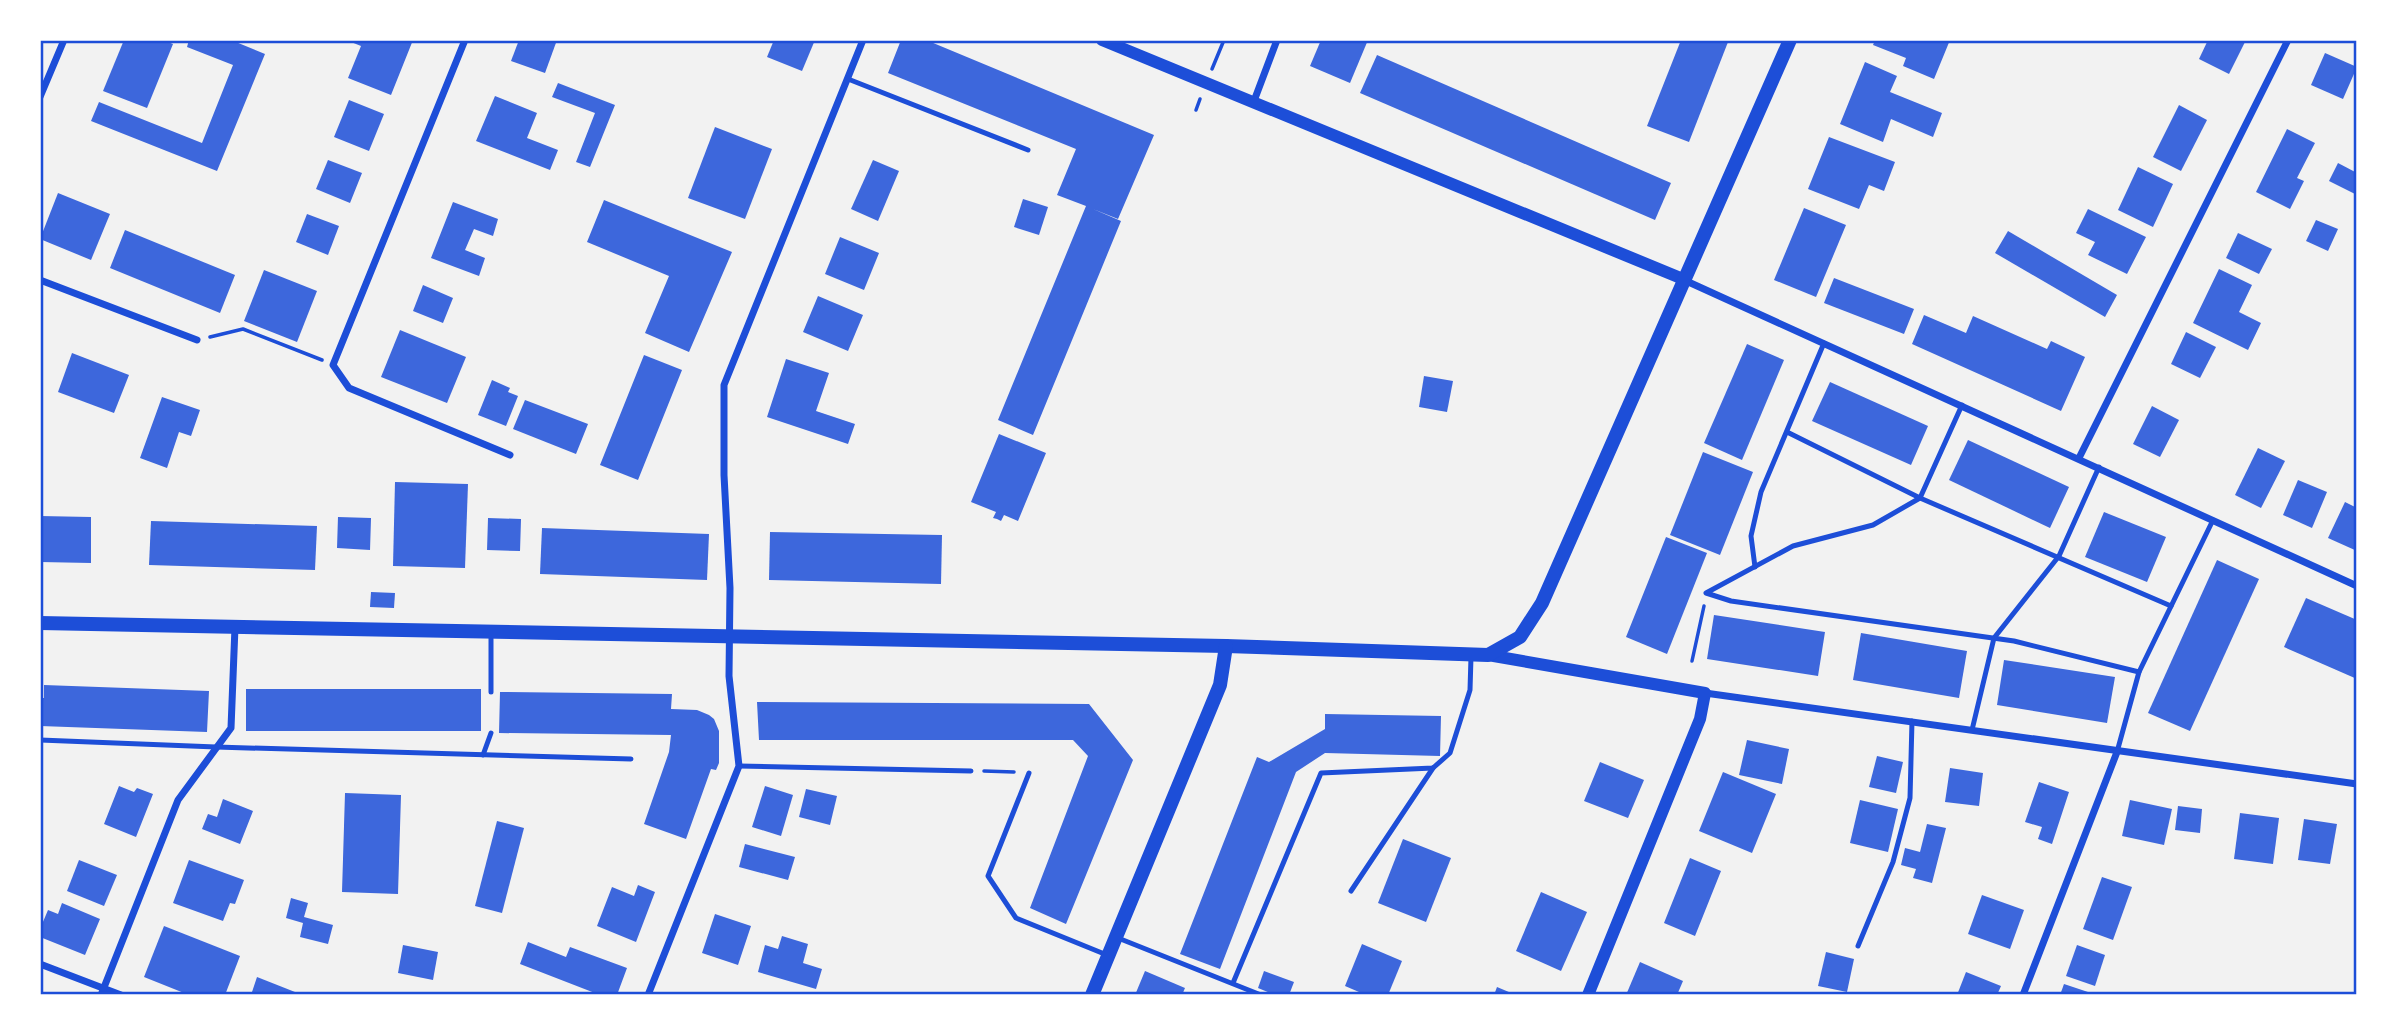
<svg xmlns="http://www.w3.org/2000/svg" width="2397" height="1035" viewBox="0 0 2397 1035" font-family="'Alegreya Sans',sans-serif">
<rect width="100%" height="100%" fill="#f2f2f2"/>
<g fill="#3d67dc">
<path d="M124 40H163L173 44 147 108 103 91Z"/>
<path d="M189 40H231L265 54 217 171 91 121 99 102 202 143 233 65 187 47Z"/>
<path d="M346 40H413L391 95 348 78 361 46Z"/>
<path d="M519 40H557L545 73 511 61Z"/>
<path d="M774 40H815L802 71 767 57Z"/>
<path d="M901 40H926L1154 135 1118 219 1093 209 1121 221 1033 435 998 420 1086 206 1057 195 1076 149 888 73Z"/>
<path d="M1321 40H1368L1350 83 1310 66Z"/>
<path d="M1681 40H1723L1728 42 1689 142 1647 126Z"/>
<path d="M1875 40H1950L1934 79 1903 66 1906 58 1873 45Z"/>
<path d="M2208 40H2246L2229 74 2199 59Z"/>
<path d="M2325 53 2357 67 2343 99 2311 85Z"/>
<path d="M1377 55 1671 183 1655 220 1360 93Z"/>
<path d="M1865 62 1897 76 1890 92 1942 113 1933 137 1891 119 1883 142 1840 124Z"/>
<path d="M558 83 615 105 590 167 576 162 595 113 552 97Z"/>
<path d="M495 96 537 113 527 138 558 150 550 170 476 141Z"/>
<path d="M349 100 384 114 369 151 334 137Z"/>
<path d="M2179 105 2207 120 2181 171 2153 157Z"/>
<path d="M715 127 772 149 745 219 688 198Z"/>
<path d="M2287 129 2315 143 2297 178 2304 181 2290 209 2256 192Z"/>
<path d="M1829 137 1895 162 1884 191 1869 185 1859 209 1808 189Z"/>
<path d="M328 160 362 173 350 203 316 189Z"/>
<path d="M873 160 899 171 878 221 851 209Z"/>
<path d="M2338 163 2357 173V195L2329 181Z"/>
<path d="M2138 167 2173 184 2153 227 2118 210Z"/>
<path d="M58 193 110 214 91 260 40 239Z"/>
<path d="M1023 199 1048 207 1039 235 1014 227Z"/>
<path d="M604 200 732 252 689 352 645 333 669 276 587 242Z"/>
<path d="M453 202 498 219 493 236 474 229 465 250 485 258 479 276 431 258Z"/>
<path d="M1804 208 1846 225 1816 297 1774 280Z"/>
<path d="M2088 209 2146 237 2127 274 2088 255 2095 242 2076 233Z"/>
<path d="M307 214 339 226 328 255 296 242Z"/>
<path d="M2316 220 2338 229 2328 251 2306 241Z"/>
<path d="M125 230 235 275 220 313 110 268Z"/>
<path d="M2008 231 2117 295 2105 317 1995 253Z"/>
<path d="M2238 233 2272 249 2259 274 2226 258Z"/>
<path d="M840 237 879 253 864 290 825 274Z"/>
<path d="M2219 269 2252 285 2239 312 2261 323 2248 350 2193 323Z"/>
<path d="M264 270 317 291 297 342 244 321Z"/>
<path d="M1834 278 1914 309 1904 334 1824 303Z"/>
<path d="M423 285 453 298 443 323 413 311Z"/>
<path d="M818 296 863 315 848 351 803 332Z"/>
<path d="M1924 315 1966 333 1973 316 2047 349 2051 341 2085 357 2061 411 1912 344Z"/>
<path d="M400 330 466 357 447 403 381 377Z"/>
<path d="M2186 332 2216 347 2200 378 2171 364Z"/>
<path d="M1747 344 1784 360 1742 460 1704 443Z"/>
<path d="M72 353 129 375 114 413 58 392Z"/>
<path d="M644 355 682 370 638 480 600 465Z"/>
<path d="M786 359 829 373 816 411 855 424 848 444 767 417Z"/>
<path d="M1424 376 1453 381 1447 412 1419 407Z"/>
<path d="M492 380 510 388 508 392 518 396 506 426 478 415Z"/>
<path d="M1830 382 1928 426 1911 465 1812 421Z"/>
<path d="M162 397 200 410 191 436 179 432 167 468 140 458Z"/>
<path d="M525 400 588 424 576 454 513 429Z"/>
<path d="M2152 406 2179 420 2160 457 2133 444Z"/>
<path d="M999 434 1046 453 1018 521 1004 515 1001 521 997 519 993 518 996 512 971 502Z"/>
<path d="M1968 440 2069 487 2050 528 1949 480Z"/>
<path d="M2258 448 2285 461 2261 508 2235 495Z"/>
<path d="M1703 452 1753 472 1720 555 1670 535Z"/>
<path d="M2298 480 2327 492 2312 528 2283 515Z"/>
<path d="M395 482 468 484 465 568 393 566Z"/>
<path d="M2345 502 2357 508V551L2328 538Z"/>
<path d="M2104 512 2166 537 2147 582 2085 557Z"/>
<path d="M40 516 91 517V563L40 562Z"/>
<path d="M338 517 371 518 370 550 337 548Z"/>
<path d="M488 518 521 519 520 551 487 550Z"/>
<path d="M151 521 317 526 315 570 149 565Z"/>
<path d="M542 528 709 534 707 580 540 574Z"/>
<path d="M770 532 942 535 941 584 769 580Z"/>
<path d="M1666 537 1707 553 1667 654 1626 637Z"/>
<path d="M2217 560 2259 579 2190 731 2148 713Z"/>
<path d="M371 592 395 593 394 608 370 607Z"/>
<path d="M2306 598 2357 620V679L2284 647Z"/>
<path d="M1714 615 1825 632 1818 676 1707 659Z"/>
<path d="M1861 633 1967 651 1959 698 1853 680Z"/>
<path d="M2004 660 2115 677 2107 723 1997 705Z"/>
<path d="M44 685 209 691 207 732 40 726V698H44Z"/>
<rect x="246" y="689" width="235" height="42"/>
<path d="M500 692 672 694 671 709 697 710 709 715 714 719 719 731V763L716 770 711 769 686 839 644 824 669 752 671 735 499 733Z"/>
<path d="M757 702 1089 704 1133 760 1066 924 1030 908 1088 756 1073 740H759Z"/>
<path d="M1325 714 1441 716 1440 756 1325 753 1296 772 1220 969 1180 954 1257 757 1269 762 1325 729Z"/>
<path d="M1747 740 1789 749 1782 784 1739 775Z"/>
<path d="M1877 756 1903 762 1896 793 1869 787Z"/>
<path d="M1600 762 1644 780 1628 818 1584 801Z"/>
<path d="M1950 768 1983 773 1979 806 1945 802Z"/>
<path d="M1723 772 1776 794 1752 853 1699 831Z"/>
<path d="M2039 782 2069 792 2052 844 2038 839 2042 827 2025 822Z"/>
<path d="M119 786 134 792 137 788 153 794 136 837 104 824Z"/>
<path d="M765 786 793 795 781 836 752 827Z"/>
<path d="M806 789 837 796 830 825 799 817Z"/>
<path d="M345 793 401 795 398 894 342 892Z"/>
<path d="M223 799 253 811 240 844 202 829 208 814 217 817Z"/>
<path d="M1860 800 1898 809 1888 852 1850 843Z"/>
<path d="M2130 800 2172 809 2164 845 2122 836Z"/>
<path d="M2178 806 2202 809 2200 833 2175 830Z"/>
<path d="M2240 813 2279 818 2273 864 2234 859Z"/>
<path d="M2304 819 2337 824 2330 864 2298 860Z"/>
<path d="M497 821 524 828 502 913 475 906Z"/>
<path d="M1927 824 1946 828 1932 883 1913 878 1916 869 1901 865 1905 848 1920 852Z"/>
<path d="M1403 839 1451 858 1426 922 1378 903Z"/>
<path d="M745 844 795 857 788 880 739 867Z"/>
<path d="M1690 858 1721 871 1695 936 1664 923Z"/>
<path d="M79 860 117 875 104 906 67 891Z"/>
<path d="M189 860 244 880 235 904 230 903 223 921 173 903Z"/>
<path d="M2102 877 2132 887 2113 940 2083 929Z"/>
<path d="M638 885 655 892 636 942 597 926 612 887 634 896Z"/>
<path d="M1541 892 1587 912 1561 971 1516 951Z"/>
<path d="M1982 895 2024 910 2010 949 1968 934Z"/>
<path d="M291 898 308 903 304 917 333 925 328 944 300 937 303 923 286 918Z"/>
<path d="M62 903 100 919 85 955 40 937V929L48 910 58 914Z"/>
<path d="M715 914 751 926 738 965 702 953Z"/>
<path d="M164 926 240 956 225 995H189L144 977Z"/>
<path d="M782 936 808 944 803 963 822 969 816 989 758 972 765 945 778 949Z"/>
<path d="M528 942 566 957 570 947 627 968 617 995H600L520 964Z"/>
<path d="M1362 944 1402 961 1388 995H1366L1345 986Z"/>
<path d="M403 945 438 952 433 980 398 973Z"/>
<path d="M2077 945 2105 955 2095 986 2066 976Z"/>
<path d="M1826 952 1854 959 1847 992 1818 986Z"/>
<path d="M1640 962 1683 981 1677 995H1626Z"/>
<path d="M1145 971 1185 988 1182 995H1135Z"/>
<path d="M1264 971 1294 982 1289 995H1275L1258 988Z"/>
<path d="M1966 972 2001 986 1997 995H1957Z"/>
<path d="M257 977 295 992 294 995H251Z"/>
<path d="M2064 984 2094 994 2093 995H2060Z"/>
<path d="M1497 987 1516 995H1494Z"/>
</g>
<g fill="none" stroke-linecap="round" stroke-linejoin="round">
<g stroke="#1d4ed8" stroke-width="3.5">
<path d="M1212 69 1224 40"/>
<path d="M1196 110 1200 99"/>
<path d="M210 337 243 329 322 360"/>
<path d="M1692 661 1704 606"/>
<path d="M984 771 1014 772"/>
</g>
<g stroke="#1d4ed8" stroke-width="5">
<path d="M848 79 1028 150"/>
<path d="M1962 405 1920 498 1873 525 1793 546 1706 593 1731 601 2014 641 2139 672 2213 520"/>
<path d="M1787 432 1920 498 2171 606"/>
<path d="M1755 567 1751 536 1761 492 1824 343"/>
<path d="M491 635V692"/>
<path d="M1972 730 1994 638 2059 556 2099 467"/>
<path d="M40 740 216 747 631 759"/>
<path d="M2117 752 2139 672"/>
<path d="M483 755 491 733"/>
<path d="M739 766 971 771"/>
<path d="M1029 773 988 876 1016 918 1107 955"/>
<path d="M1351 891 1433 768"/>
<path d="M1118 938 1261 995"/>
<path d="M1858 946 1893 862 1910 798 1912 721"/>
<path d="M1233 983 1321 773 1433 768 1450 753 1470 690 1471 657"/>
</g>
<g stroke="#1d4ed8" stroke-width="7">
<path d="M465 40 333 365 349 388 510 455"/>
<path d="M40 97 64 40"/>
<path d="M1254 101 1277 40"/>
<path d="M40 280 197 340"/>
<path d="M1684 280 2357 586"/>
<path d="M2079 458 2288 40"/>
<path d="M1705 693 2357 784"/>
<path d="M40 964 121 995"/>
<path d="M101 995 178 800 231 728 235 627"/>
<path d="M648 995 739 766 729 676 730 588 724 475V385L863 40"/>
<path d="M2023 995 2117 752"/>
</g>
<g stroke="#1d4ed8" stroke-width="12">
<path d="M1102 40 1683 279"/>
<path d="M1488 655 1705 693 1700 719 1588 995"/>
</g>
<g stroke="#1d4ed8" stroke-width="14">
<path d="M40 623 1226 646 1488 655 1520 637 1542 603 1790 40"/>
<path d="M1092 995 1220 685 1226 646"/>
</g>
</g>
<rect width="2397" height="1035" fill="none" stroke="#ffffff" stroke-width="84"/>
<rect x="42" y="42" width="2313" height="951" fill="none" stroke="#1d4ed8" stroke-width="2.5"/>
</svg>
